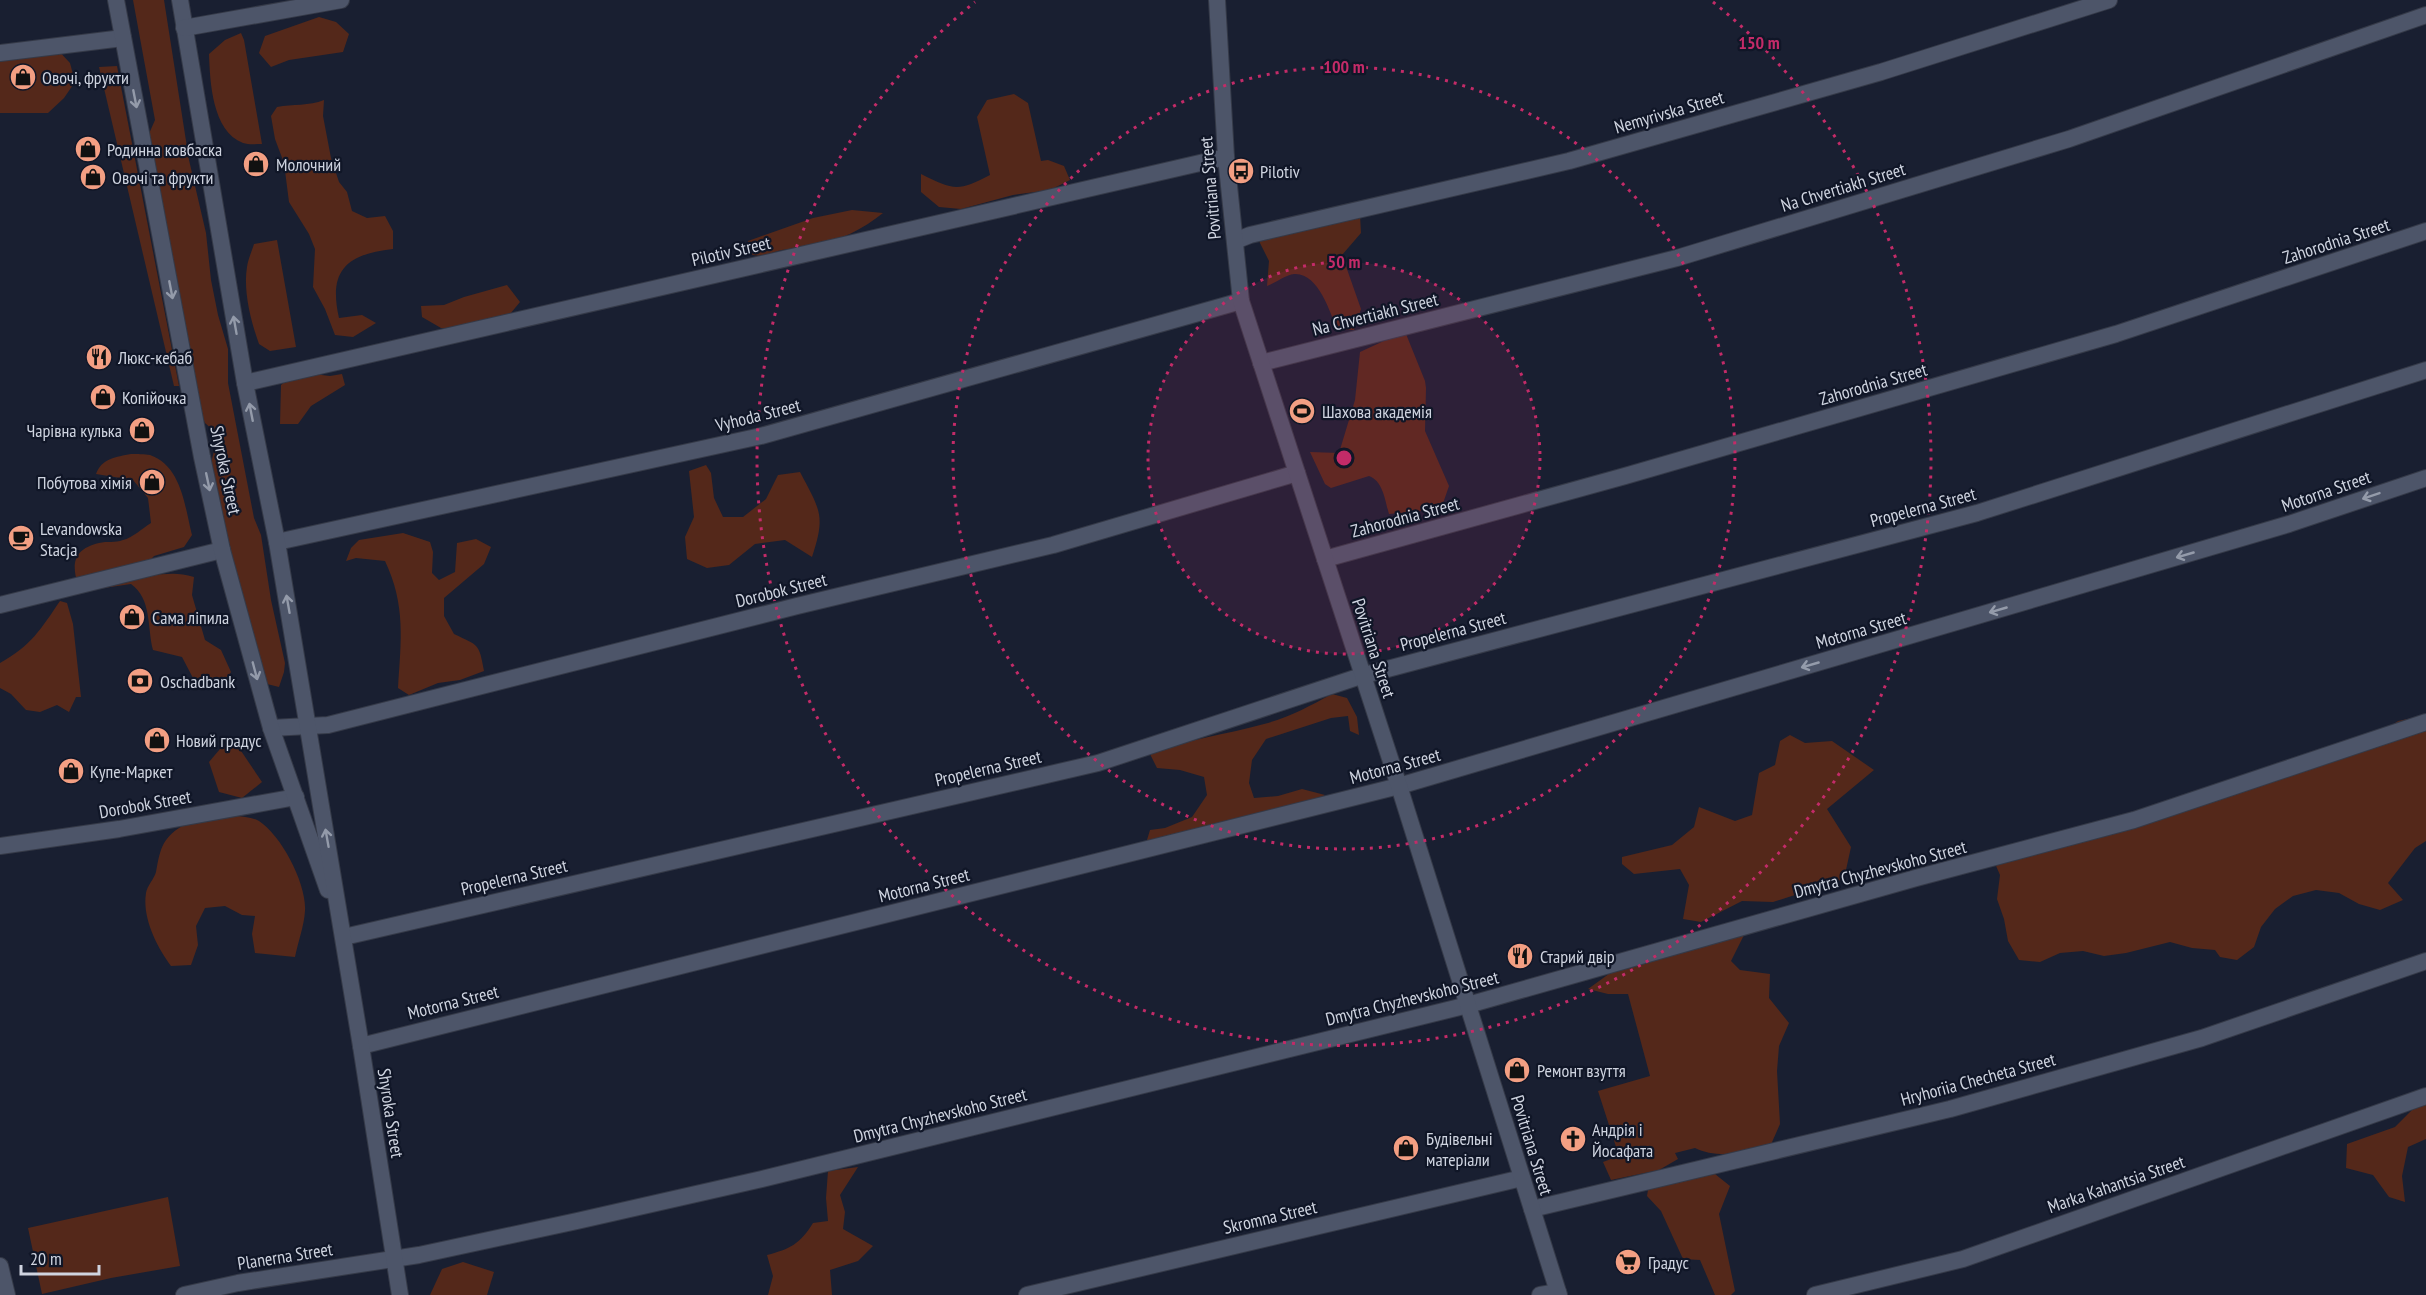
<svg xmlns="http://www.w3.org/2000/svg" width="2426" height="1295" viewBox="0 0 2426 1295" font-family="'PT Sans Narrow',sans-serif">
<rect width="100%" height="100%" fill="#191f31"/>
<g fill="#54281a">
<path d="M133 0H164L189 160 206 233 211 280 218 315 228 349V383L254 518 261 535 271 600 285 663 284 672 279 687 263 683 212 478V459L216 443 213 430 205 423 196 404 148 136 155 120Z"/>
<path d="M319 17 336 22 349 34 343 52 289 60 271 67 259 53 265 36Z"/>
<path d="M241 33 244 40 262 144C256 144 249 145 243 143 212 131 210 82 209 54L225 40Z"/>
<path d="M56 48 70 63 75 82 64 98 48 113H0V56Z"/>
<path d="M117 66 179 386H174L99 67Z"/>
<path d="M1014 94 1028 103 1041 161 1048 160 1064 166 1070 180 1050 190 1013 195 961 209 939 207 921 192V174C953 190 958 192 990 175L977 117 987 100Z"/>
<path d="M324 100 323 116 331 158 339 182 347 192 352 211 367 218 385 216 393 231V249C347 254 328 270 339 318L362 315 376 323 353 337 335 335 325 309 313 287 315 249 309 234 289 202 284 163 275 139 271 116 277 107C293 104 309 106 324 100Z"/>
<path d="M852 210 883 213C863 229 840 241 815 245 804 247 793 248 782 250 769 253 763 258 750 254L748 241 813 218Z"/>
<path d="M1360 215 1361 233 1342 255 1361 309 1354 330 1337 329C1330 312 1318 272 1294 274 1286 275 1275 283 1267 286L1269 261 1259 241Z"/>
<path d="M277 240 296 347 270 351 259 344C251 322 243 291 247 267 248 259 252 251 254 244Z"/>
<path d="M507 285 520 302 506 319 463 328H441L422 317 421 306 444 305 464 297Z"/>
<path d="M1401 333 1406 334 1425 381 1426 388 1425 431 1449 486 1441 509 1389 514C1385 500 1383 481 1369 476L1331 488 1325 484 1310 452 1339 453 1355 400 1360 352Z"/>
<path d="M296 372 330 376 342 374 345 385 311 406 298 424H280L281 385Z"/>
<path d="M131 454C137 454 145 454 150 455 182 466 185 508 192 535L184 547 154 556 138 574C160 577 172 570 194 577L192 595 205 640 221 650 231 672 222 688 203 689 193 678 182 657 153 650C147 627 152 599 131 584L90 590 78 585C71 563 74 549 99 543 107 541 115 543 123 540 132 538 143 528 151 523L148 498 133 480 96 474C102 458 116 457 131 454Z"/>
<path d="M706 465 711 473 714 498 723 517H743L766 499 778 475 800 472C820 510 826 515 812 557L785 540 755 544 729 565 707 568 687 559 685 537 694 517 689 471Z"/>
<path d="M403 533 430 542 433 552 432 573 439 580 455 572 457 543 476 539 491 547 484 564 444 598V616L454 634C479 646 479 643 484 671L460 680 438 683 409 695 398 688C401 641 406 605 385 561L356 558 346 561 351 548 359 540Z"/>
<path d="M60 601 67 603 73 624 81 697H76L69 712 57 705 40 712 26 710 11 694 0 688V663C31 646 41 629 60 601Z"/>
<path d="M1332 694 1347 698 1357 717 1359 735 1350 731 1348 716 1331 718 1266 739 1252 760 1249 783 1254 798 1278 796 1302 789 1325 795 1316 800 1170 841 1147 840 1150 830 1165 828 1192 817 1207 795 1204 777 1180 770 1157 768 1150 754C1187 739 1225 735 1264 724 1288 718 1310 706 1332 694Z"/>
<path d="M2426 715V841L2415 848 2388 883 2403 900 2380 910 2359 904 2339 893 2316 890 2293 896 2275 909 2261 927 2254 947 2237 960 2220 957 2215 950 2192 948 2170 942 2126 953 2104 956 2083 951 2060 953 2040 962 2019 960 2008 941 2004 919 1997 899 2000 875 1993 859 2374 738 2398 721Z"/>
<path d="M1790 735 1805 743 1832 741 1874 770 1827 809 1851 847 1844 879 1773 902 1742 901 1701 922 1683 919 1689 885 1680 869 1634 874 1622 864V857L1672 845 1694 827 1699 807 1735 821 1752 815 1759 773 1775 765 1780 741Z"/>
<path d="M231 736 262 782 242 798 219 792 209 762Z"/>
<path d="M217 815C230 816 248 815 259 821 281 835 307 884 305 911 304 926 298 942 295 957L255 953 252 934 255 916 242 915 225 906 205 908 196 926 198 945 191 965 171 966C157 947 142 918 146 893 147 886 154 879 156 872 160 851 161 839 182 826 191 820 206 818 217 815Z"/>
<path d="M1748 927 1731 961 1740 970 1770 974 1769 998 1789 1023 1779 1046 1777 1071 1780 1124 1769 1149C1747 1152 1716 1159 1695 1148L1675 1153 1678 1159 1659 1170 1611 1180 1603 1162 1619 1156 1598 1091 1650 1076 1628 994H1608L1588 989 1624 963Z"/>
<path d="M2417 1105H2426V1139L2408 1147 2402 1176 2405 1202 2389 1197 2373 1175 2346 1168 2347 1144 2395 1127Z"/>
<path d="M858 1167 840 1195 845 1212 843 1229 873 1246 858 1261 830 1270 832 1295H768L773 1276 767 1255C790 1249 800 1244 813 1223L828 1221 826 1198 828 1171Z"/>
<path d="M1715 1174 1730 1186 1719 1214 1735 1291 1731 1295H1715L1700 1260 1683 1259 1661 1211 1647 1196 1648 1190 1682 1179Z"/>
<path d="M168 1197 180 1266 111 1278 42 1294 28 1228Z"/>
<path d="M463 1262 494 1272 487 1295H430L442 1269Z"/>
</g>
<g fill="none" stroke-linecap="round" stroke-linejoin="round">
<defs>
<g id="minor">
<path d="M0 53 123 38"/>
<path d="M1235 241 1250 235 1569 161 1881 72 2109 0"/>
<path d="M1261 363 1677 258 2069 139 2426 15"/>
<path d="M245 383 1226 157"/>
<path d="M277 542 761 436 1241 301"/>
<path d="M1325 559 1625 476 2116 334 2426 231"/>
<path d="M0 605 222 550"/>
<path d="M271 728 328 725 797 606 1053 545 1297 473"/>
<path d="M0 846 119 829 296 797"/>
<path d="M344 937 1098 763 1361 676 1977 513 2426 370"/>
<path d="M361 1046 1399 786 2289 524 2426 478"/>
<path d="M1532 1209 1950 1109 2202 1038 2426 961"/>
<path d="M0 1266 7 1295"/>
<path d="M184 1295 238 1283 419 1255 577 1221 762 1179 1468 1005 1916 878 2134 820 2426 722"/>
<path d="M1027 1295 1522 1178"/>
<path d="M1540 1295 1558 1292"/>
<path d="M1815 1295 1963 1259 2426 1096"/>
</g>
<g id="tertiary">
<path d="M116 0 202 457 222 550 271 728 328 890"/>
<path d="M180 0 245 383 277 542 361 1046 400 1295"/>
<path d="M1217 0 1226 157 1241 301 1399 786 1559 1295"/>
<path d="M184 28 341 0"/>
</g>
</defs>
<use href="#minor" stroke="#353a48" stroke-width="18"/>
<use href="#tertiary" stroke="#353a48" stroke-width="18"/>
<use href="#minor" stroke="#4d5569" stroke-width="16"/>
<use href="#tertiary" stroke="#4d5569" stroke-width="16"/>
</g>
<defs><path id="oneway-shaft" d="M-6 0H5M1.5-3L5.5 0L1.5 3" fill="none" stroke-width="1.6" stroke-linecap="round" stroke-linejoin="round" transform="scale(1.5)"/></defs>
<g stroke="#949baa">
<use href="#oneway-shaft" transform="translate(135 99) rotate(79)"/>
<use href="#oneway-shaft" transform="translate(171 290) rotate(79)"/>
<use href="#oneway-shaft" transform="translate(235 325) rotate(-100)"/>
<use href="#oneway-shaft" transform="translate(251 412) rotate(-101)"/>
<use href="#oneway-shaft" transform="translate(208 482) rotate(78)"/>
<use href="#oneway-shaft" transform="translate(2371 496) rotate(161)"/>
<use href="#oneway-shaft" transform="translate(2185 555) rotate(164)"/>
<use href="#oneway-shaft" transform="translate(288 604) rotate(-100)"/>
<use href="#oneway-shaft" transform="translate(1998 610) rotate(164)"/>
<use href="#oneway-shaft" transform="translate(1810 665) rotate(164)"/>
<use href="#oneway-shaft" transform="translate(255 671) rotate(75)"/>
<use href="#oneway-shaft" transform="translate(327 838) rotate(-100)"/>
</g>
<circle cx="1344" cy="458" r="196" fill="#c32b68" fill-opacity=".12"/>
<g fill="none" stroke="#c32b68" stroke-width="3" stroke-dasharray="3 6">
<circle cx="1344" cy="458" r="196"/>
<circle cx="1344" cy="458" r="391"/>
<path d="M1713 2A587 587 0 1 1 975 2"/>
</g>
<defs>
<symbol id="shop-disc" viewBox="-11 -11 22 22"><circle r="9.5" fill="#f39f83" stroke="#101627"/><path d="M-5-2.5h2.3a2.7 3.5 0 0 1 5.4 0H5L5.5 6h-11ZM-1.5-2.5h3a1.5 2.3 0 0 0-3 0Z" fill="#111"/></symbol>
<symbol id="bus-disc" viewBox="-11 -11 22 22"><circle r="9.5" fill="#f39f83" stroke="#101627"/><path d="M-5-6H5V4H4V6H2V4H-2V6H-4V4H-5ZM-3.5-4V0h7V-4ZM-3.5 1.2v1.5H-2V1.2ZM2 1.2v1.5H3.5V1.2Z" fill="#111"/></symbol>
<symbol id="restaurant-disc" viewBox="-11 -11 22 22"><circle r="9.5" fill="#f39f83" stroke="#101627"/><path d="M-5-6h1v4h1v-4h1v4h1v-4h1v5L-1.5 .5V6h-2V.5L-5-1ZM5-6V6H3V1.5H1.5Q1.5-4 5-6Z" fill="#111"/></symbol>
<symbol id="stadium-disc" viewBox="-11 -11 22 22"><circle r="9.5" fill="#f39f83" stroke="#101627"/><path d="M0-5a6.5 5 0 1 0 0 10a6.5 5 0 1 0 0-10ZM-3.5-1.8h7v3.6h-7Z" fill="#111"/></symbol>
<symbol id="cafe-disc" viewBox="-11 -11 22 22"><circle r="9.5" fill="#f39f83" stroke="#101627"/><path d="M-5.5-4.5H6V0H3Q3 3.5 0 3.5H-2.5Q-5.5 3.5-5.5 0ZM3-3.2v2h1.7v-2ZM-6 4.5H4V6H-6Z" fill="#111"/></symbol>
<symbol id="bank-disc" viewBox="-11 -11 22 22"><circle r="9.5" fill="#f39f83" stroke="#101627"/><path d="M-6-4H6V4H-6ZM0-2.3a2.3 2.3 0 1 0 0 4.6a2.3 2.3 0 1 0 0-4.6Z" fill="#111"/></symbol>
<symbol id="church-disc" viewBox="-11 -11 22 22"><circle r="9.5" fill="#f39f83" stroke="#101627"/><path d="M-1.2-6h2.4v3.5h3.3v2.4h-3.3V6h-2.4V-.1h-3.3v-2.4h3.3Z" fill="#111"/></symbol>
<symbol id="supermarket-disc" viewBox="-11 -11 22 22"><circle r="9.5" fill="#f39f83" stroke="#101627"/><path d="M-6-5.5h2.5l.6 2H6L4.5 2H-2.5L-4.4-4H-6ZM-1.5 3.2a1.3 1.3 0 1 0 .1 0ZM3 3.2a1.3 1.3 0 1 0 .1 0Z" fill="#111"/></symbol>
</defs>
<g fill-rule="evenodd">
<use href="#shop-disc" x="8" y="62" width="30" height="30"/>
<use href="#shop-disc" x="73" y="134" width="30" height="30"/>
<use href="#shop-disc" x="241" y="149" width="30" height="30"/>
<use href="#bus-disc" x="1226" y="156" width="30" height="30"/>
<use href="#shop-disc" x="78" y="162" width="30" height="30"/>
<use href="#restaurant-disc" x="84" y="342" width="30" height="30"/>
<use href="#shop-disc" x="88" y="382" width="30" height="30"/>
<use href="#stadium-disc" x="1287" y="396" width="30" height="30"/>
<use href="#shop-disc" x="127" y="415" width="30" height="30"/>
<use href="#shop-disc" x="137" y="467" width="30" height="30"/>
<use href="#cafe-disc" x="6" y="523" width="30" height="30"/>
<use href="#shop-disc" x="117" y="602" width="30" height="30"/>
<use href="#bank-disc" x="125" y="666" width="30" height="30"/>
<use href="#shop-disc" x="142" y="725" width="30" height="30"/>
<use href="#shop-disc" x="56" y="756" width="30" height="30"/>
<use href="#restaurant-disc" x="1505" y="941" width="30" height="30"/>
<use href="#shop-disc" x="1502" y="1055" width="30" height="30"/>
<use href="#church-disc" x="1558" y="1124" width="30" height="30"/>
<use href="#shop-disc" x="1391" y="1133" width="30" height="30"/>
<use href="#supermarket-disc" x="1613" y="1247" width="30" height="30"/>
</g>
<g text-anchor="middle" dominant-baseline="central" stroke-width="4.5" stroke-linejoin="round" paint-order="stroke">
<g font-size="18" fill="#cfd4e0" stroke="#101627" text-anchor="start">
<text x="42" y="77">Овочі, фрукти</text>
<text x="107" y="149">Родинна ковбаска</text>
<text x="276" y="164">Молочний</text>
<text x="1260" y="171">Pilotiv</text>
<text x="112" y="177">Овочі та фрукти</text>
<text x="118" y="357">Люкс-кебаб</text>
<text x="122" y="397">Копійочка</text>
<text x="1322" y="411">Шахова академія</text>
<text x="122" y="430" text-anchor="end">Чарівна кулька</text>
<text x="132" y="482" text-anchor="end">Побутова хімія</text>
<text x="40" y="528">Levandowska<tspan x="40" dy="21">Stacja</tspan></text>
<text x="152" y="617">Сама ліпила</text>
<text x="160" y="681">Oschadbank</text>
<text x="176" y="740">Новий градус</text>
<text x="90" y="771">Купе-Маркет</text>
<text x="1540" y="956">Старий двір</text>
<text x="1537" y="1070">Ремонт взуття</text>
<text x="1592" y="1129">Андрія і<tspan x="1592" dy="21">Йосафата</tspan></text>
<text x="1426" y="1138">Будівельні<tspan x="1426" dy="21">матеріали</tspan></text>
<text x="1648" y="1262">Градус</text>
</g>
<g font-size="18" fill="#cfd4e0" stroke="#101627">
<text transform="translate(1669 112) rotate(-16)">Nemyrivska Street</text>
<text transform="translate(1843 187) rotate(-17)">Na Chvertiakh Street</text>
<text transform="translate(1210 188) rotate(-95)">Povitriana Street</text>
<text transform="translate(2336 241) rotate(-18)">Zahorodnia Street</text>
<text transform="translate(731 251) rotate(-13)">Pilotiv Street</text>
<text transform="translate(1375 314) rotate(-14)">Na Chvertiakh Street</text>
<text transform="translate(1873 384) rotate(-16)">Zahorodnia Street</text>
<text transform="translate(758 415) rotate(-14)">Vyhoda Street</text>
<text transform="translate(226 470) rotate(78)">Shyroka Street</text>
<text transform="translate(2326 491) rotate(-19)">Motorna Street</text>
<text transform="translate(1923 507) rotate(-15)">Propelerna Street</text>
<text transform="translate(1405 517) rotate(-15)">Zahorodnia Street</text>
<text transform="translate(781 590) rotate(-14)">Dorobok Street</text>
<text transform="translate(1861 630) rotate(-16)">Motorna Street</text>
<text transform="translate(1453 631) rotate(-15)">Propelerna Street</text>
<text transform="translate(1374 648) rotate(72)">Povitriana Street</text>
<text transform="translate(1395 766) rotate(-15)">Motorna Street</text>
<text transform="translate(988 768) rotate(-13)">Propelerna Street</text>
<text transform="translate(145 804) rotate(-10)">Dorobok Street</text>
<text transform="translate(1880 869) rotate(-15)">Dmytra Chyzhevskoho Street</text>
<text transform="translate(514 877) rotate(-13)">Propelerna Street</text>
<text transform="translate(924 885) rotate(-14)">Motorna Street</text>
<text transform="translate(1412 998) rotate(-14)">Dmytra Chyzhevskoho Street</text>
<text transform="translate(453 1002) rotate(-14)">Motorna Street</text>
<text transform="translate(1978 1079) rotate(-15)">Hryhoriia Checheta Street</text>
<text transform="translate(391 1113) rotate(81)">Shyroka Street</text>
<text transform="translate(940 1115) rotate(-14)">Dmytra Chyzhevskoho Street</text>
<text transform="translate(1532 1145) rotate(73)">Povitriana Street</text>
<text transform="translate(2116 1184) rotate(-19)">Marka Kahantsia Street</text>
<text transform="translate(1270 1217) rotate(-13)">Skromna Street</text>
<text transform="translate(285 1256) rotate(-9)">Planerna Street</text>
</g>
</g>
<circle cx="1344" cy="458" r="9" fill="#c32b68" stroke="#101627" stroke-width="3"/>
<g font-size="18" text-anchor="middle" font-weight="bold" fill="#c32b68" stroke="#101627" stroke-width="4.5" stroke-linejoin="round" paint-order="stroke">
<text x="1759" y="49">150 m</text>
<text x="1344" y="73">100 m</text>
<text x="1344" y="268">50 m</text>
</g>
<path d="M21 1265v9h78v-9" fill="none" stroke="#cfd4e0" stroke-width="3"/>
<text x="30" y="1265" font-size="18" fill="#cfd4e0" stroke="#101627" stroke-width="4.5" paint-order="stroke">20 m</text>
</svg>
